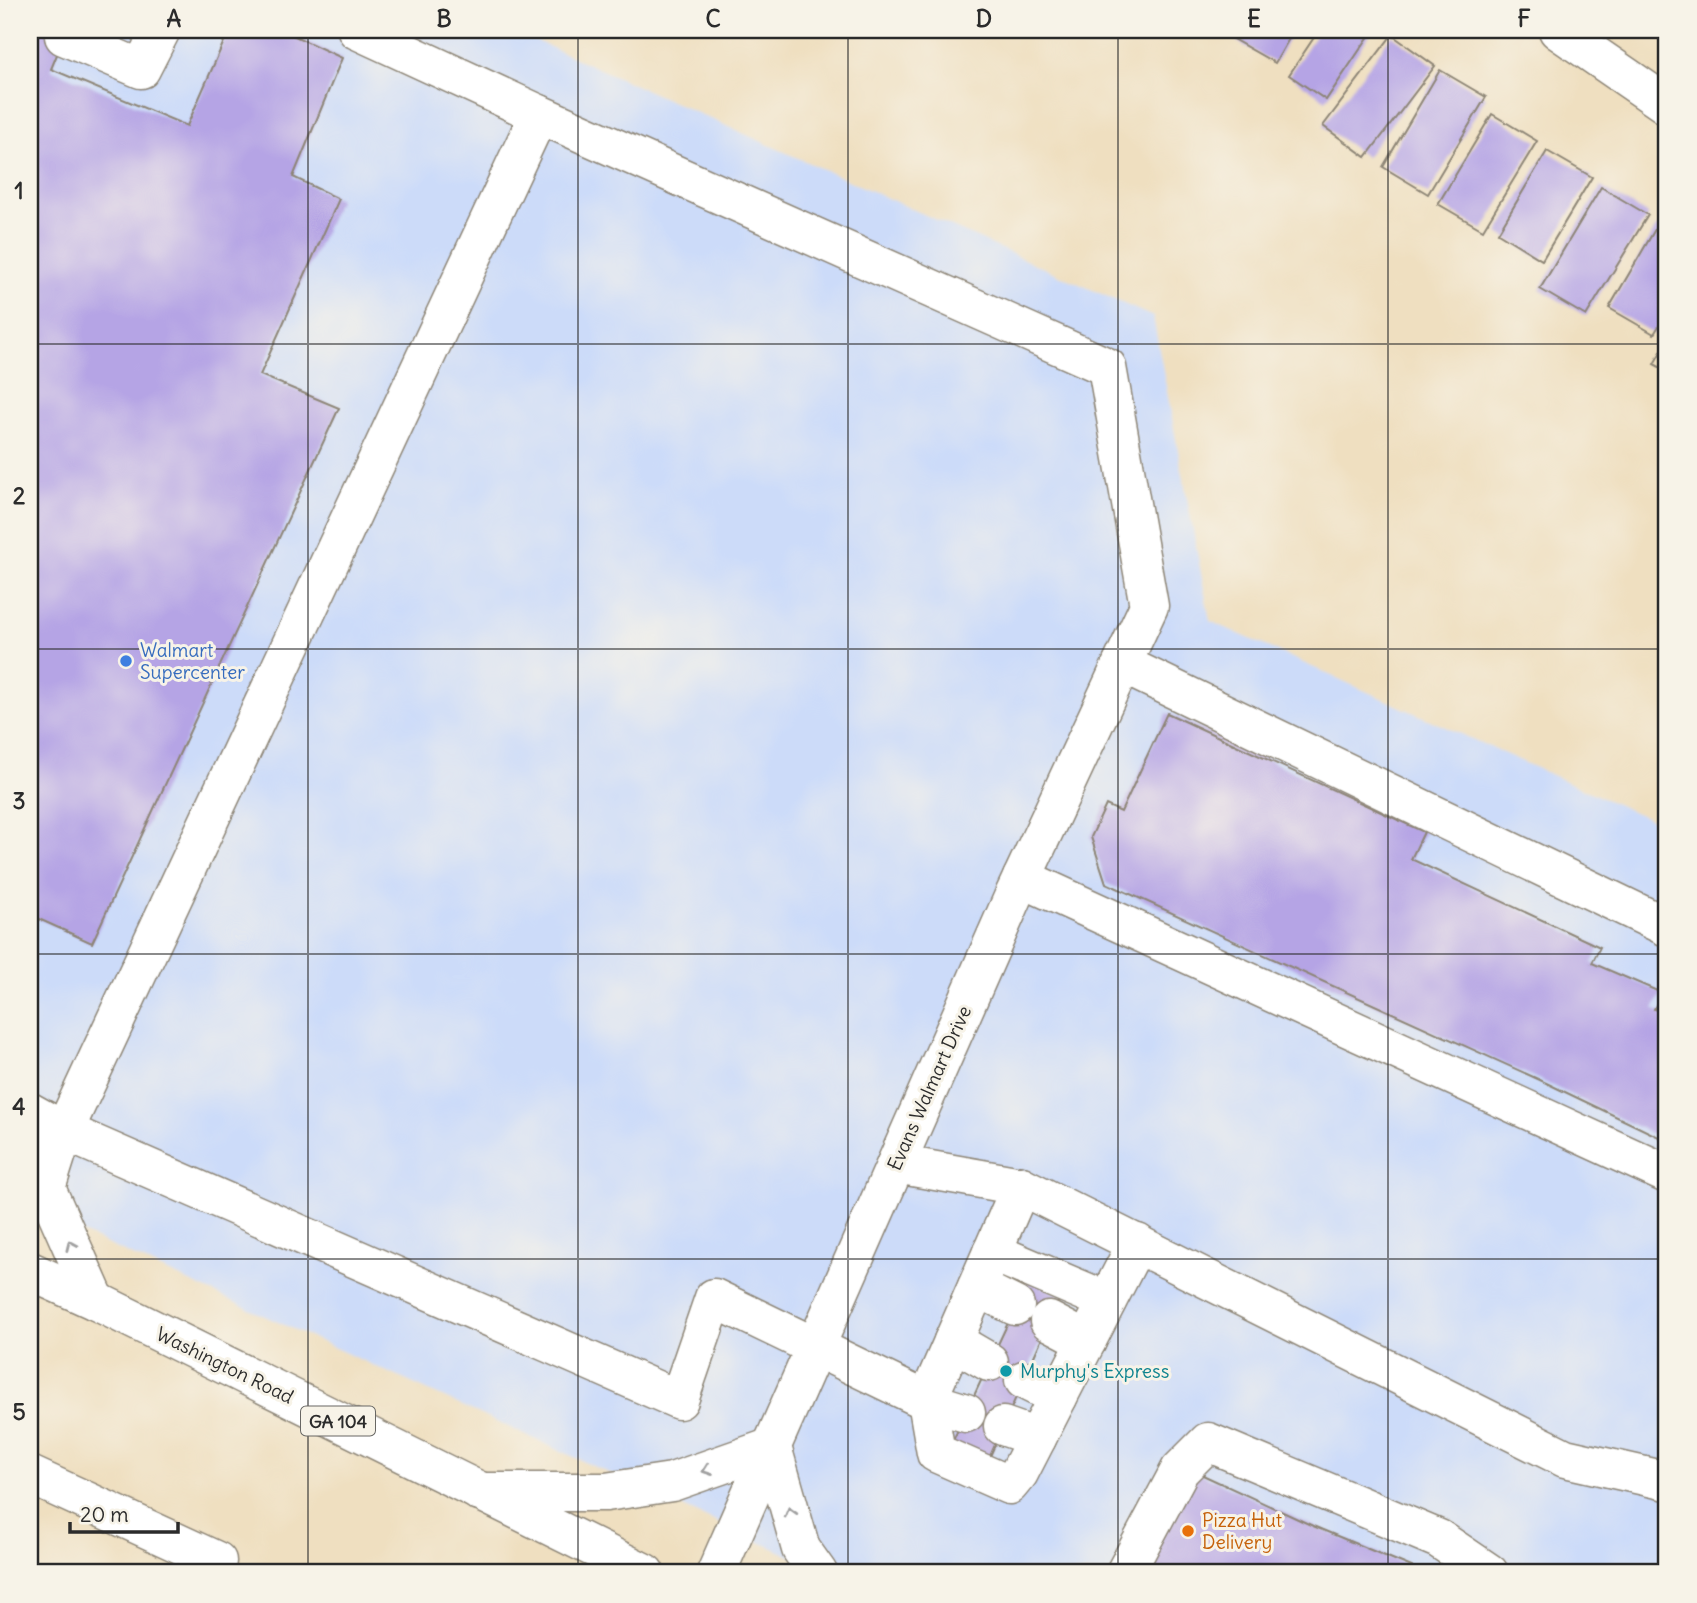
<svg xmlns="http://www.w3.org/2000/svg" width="1697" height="1603" viewBox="0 0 1697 1603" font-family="Delius,sans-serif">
<rect width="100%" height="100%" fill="#f7f3e8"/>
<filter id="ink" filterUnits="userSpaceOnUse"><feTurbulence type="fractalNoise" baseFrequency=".0143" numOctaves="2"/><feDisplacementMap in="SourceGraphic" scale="14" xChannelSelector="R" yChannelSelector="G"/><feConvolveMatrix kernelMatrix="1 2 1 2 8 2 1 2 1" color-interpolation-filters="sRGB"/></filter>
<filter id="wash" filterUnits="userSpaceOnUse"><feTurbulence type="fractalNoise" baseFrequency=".00686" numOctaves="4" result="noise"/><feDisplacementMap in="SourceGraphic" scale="28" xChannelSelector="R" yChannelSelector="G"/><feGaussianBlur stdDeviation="1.57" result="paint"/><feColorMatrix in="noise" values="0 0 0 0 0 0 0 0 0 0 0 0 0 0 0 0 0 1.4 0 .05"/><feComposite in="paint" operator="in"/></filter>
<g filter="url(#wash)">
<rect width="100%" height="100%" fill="#efdfc0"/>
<path fill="#ccdbf9" d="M30 30H512L1153 317 1210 621 1667 827V1573H828L30 1209Z"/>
<g id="blocks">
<g fill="#b5a4e5">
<path d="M30 30H67L51 69 187 126 229 30H282L342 58 293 177 339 199 260 375 339 408 92 943 30 915Z"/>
<path d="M1238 30H1294L1275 63 1233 39Z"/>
<path d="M1319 30H1373L1326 100 1289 75Z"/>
<path d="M1392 35 1435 66 1366 157 1323 126Z"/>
<path d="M1440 70 1486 97 1428 194 1383 167Z"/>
<path d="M1492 114 1537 141 1483 230 1438 204Z"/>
<path d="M1547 151 1592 177 1542 260 1498 233Z"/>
<path d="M1601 187 1648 215 1586 316 1540 289Z"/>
<path d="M1657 226 1667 232V313L1654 334 1609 308Z"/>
<path d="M1667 341V371L1654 364Z"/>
<path d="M1167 713 1424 832 1411 859 1600 947 1592 963 1662 993 1654 1009 1667 1015V1141L1540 1080 1106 883 1091 837 1106 805 1121 812Z"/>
<path d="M1028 1280 1061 1295 987 1463 950 1447Z"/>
<path d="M1192 1470 1313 1526 1426 1573H1146Z"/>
</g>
</g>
</g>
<g filter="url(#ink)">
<use href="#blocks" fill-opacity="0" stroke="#8d8576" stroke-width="2"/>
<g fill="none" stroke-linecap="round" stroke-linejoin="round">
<defs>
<g id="minor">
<path d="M357 30 539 114"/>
<path d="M1558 30 1667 105"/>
<path d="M64 36 141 69 161 30"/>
<path d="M1122 664 1667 927"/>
<path d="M1022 878 1667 1174"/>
<path d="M30 1112 64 1131 679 1400 714 1298 927 1401 1021 1186 1565 1458 1667 1481"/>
<path d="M896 1164 1021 1186"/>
<path d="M992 1252 1107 1301"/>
<path d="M977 1287 1015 1306"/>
<path d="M96 1301 46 1188 64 1131 539 114 1107 367 1149 606 1015 893 716 1573"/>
<path d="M1049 1321 1087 1341"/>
<path d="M953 1341 989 1362"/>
<path d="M1024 1380 1058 1397"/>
<path d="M966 1413 927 1401 936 1453 1009 1485 1019 1473 1137 1243"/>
<path d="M1003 1426 1037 1438"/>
<path d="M30 1475 217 1561 212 1573"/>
<path d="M480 1492H606L672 1482 772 1447 801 1549 818 1573"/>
<path d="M1125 1573 1180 1470 1208 1442 1439 1539 1489 1573"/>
</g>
<path id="major" d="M30 1271 96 1301 645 1573"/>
</defs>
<use href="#minor" stroke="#8d8576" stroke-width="41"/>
<use href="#major" stroke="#8d8576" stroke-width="41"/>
<use href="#minor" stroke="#fff" stroke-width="38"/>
<use href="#major" stroke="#fff" stroke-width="38"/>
</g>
<defs><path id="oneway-chevron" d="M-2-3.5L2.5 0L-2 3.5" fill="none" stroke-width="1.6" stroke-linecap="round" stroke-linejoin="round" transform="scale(1.75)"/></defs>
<g stroke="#a0a0a0">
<use href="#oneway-chevron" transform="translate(71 1245) rotate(-114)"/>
<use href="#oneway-chevron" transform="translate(707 1470) rotate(160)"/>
<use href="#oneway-chevron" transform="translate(790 1512) rotate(-106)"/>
</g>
</g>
<path fill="none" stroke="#2b2b2b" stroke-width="2" stroke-opacity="0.55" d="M308 30V1573M578 30V1573M848 30V1573M1118 30V1573M1388 30V1573M30 344H1667M30 649H1667M30 954H1667M30 1259H1667"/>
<circle fill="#3f7fe0" stroke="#f7f3e8" stroke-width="2.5" cx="126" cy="661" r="7"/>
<circle fill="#0f9aa8" stroke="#f7f3e8" stroke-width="2.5" cx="1006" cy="1371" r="7"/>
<circle fill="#e8710a" stroke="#f7f3e8" stroke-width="2.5" cx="1188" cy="1531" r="7"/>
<g text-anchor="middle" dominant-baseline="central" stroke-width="6" stroke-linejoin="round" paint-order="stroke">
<rect fill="#f7f3e8" stroke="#686764" stroke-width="2" x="301" y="1406.5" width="74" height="29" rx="5"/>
<g font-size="18" font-weight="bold" fill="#2b2b2b">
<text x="338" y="1421">GA 104</text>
</g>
<g font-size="19" fill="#366cbe" stroke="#f7f3e8" text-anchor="start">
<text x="140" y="650">Walmart<tspan x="140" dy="22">Supercenter</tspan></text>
</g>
<g font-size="19" fill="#2b2b2b" stroke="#f7f3e8">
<text transform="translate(929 1088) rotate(-66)">Evans Walmart Drive</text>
<text transform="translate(225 1365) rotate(26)">Washington Road</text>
</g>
<g font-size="19" fill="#0d838f" stroke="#f7f3e8" text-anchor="start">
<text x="1020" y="1371">Murphy's Express</text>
</g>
<g font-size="19" fill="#c56008" stroke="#f7f3e8" text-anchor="start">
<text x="1202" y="1520">Pizza Hut<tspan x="1202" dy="22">Delivery</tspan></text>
</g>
</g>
<rect width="1697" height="1603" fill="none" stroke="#f7f3e8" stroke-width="77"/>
<path d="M70 1522v10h108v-10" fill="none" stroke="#2b2b2b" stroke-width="3.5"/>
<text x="80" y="1522" font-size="21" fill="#2b2b2b" stroke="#f7f3e8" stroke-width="5" paint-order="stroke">20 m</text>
<rect x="38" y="38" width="1620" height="1526" fill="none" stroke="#2b2b2b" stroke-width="2.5"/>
<g font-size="23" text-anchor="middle" font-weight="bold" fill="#2b2b2b">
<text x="174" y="27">A</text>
<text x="444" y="27">B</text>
<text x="713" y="27">C</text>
<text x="984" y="27">D</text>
<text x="1254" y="27">E</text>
<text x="1524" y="27">F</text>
<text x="19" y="199">1</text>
<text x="19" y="504">2</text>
<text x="19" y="809">3</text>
<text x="19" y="1115">4</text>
<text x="19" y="1420">5</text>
</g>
</svg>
